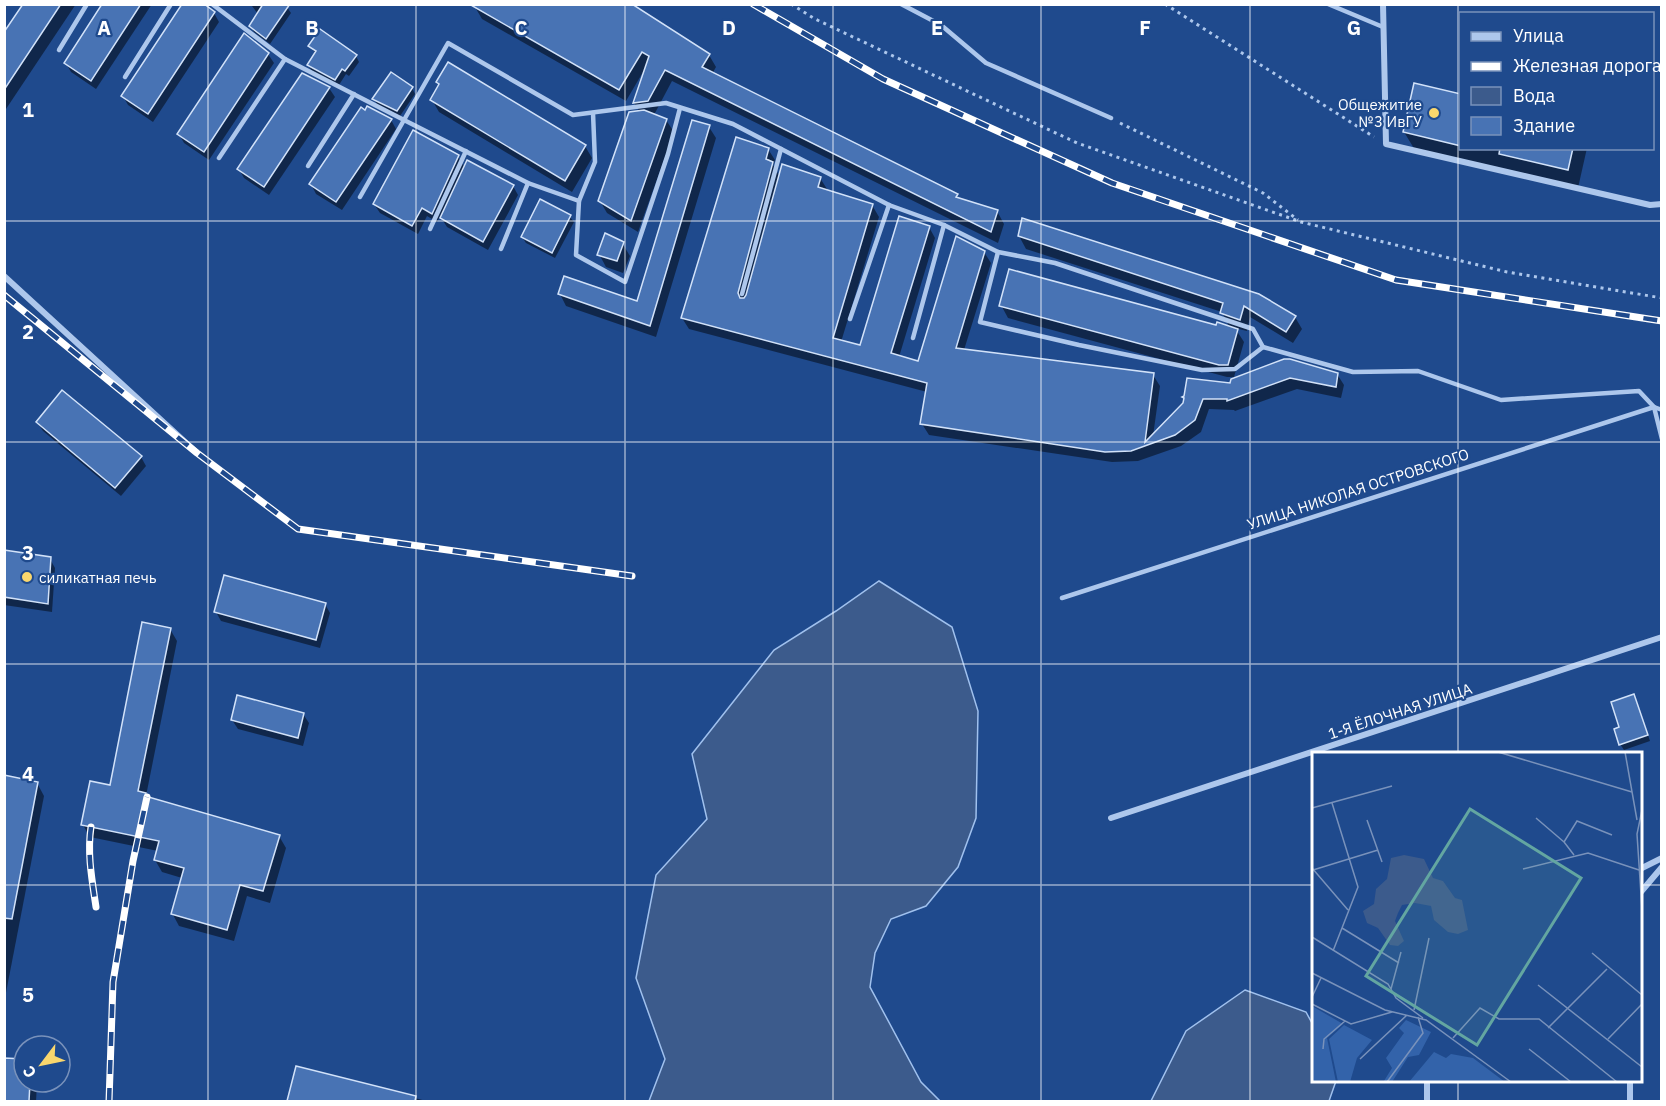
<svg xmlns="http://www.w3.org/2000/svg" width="1666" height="1106" viewBox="0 0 1666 1106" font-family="'IBM Plex Sans',sans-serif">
<rect width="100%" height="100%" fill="#1f4a8d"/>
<g fill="#3c5b8c" stroke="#a0c1ee" stroke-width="1.5">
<path d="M879 581 952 627 978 711 976 818 958 867 926 906 891 919 875 953 870 987 921 1082 940 1101H649L665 1059 636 978 656 875 707 819 692 754 774 650 836 611Z"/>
<path d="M1245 990 1306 1012 1313 1025 1314 1080 1336 1081 1329 1101H1151L1186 1031Z"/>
</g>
<g fill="#0007">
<path d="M24 4H76L4 112V34Z"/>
<path d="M104 4H152L96 89 71 72 66 63Z"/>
<path d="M254 4H285L291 13 270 44 254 32 250 26 258 14 252 6Z"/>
<path d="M475 7 709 55 716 67 712 74 956 195 959 199 997 211 1004 224 998 243 672 81 655 113 648 114 666 120 674 132 638 232 607 213 600 201 640 112 634 103 643 72 626 101 482 19Z"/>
<path d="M214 13 219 22 153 122 128 105 123 96Z"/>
<path d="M310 46 356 56 359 62 349 76 346 74 339 85 312 71 308 65 316 54Z"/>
<path d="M268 54 274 63 209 160 184 143 179 134Z"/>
<path d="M302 75 329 88 335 97 269 195 244 178 239 169Z"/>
<path d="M438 82 585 146 592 158 572 192 439 112 432 100 440 86Z"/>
<path d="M412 88 415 94 400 116 377 104 374 99Z"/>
<path d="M1460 96V148H1587L1578 188 1415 150 1404 132Z"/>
<path d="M391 120 396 129 342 210 316 194 311 184Z"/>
<path d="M709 127 716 138 656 337 566 306 560 294 638 303Z"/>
<path d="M768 149 775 160 773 165 780 177 820 178 827 189 826 191 872 205 879 217 841 342 861 347 929 227 935 238 899 357 919 362 984 252 991 263 964 350 1153 375 1160 386 1153 436 1184 404 1231 385 1232 380 1337 374 1344 385 1341 398 1297 389 1235 411 1234 410 1209 409 1201 432 1181 446 1138 461 1112 462 929 435 922 424 927 392 689 329 682 318Z"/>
<path d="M458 157 465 168 513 186 518 195 488 250 447 227 440 216 437 222 427 216 418 234 380 213 374 204Z"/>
<path d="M541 201 570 217 574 222 555 258 526 243 522 237Z"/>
<path d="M1019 236 1295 317 1302 329 1293 343 1250 317 1247 331 1235 328 1244 342 1234 377H1227L1008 318 1001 305 1230 328 1222 312 1026 249Z"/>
<path d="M622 243 630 256 623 273 606 267 599 254Z"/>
<path d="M37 422 141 457 146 466 121 496 43 431Z"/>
<path d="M4 551 50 559 55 568 52 612 4 605Z"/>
<path d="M325 604 330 613 320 648 221 621 216 612Z"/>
<path d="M170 629 177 641 146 796 279 836 286 848 270 903 247 896 234 941 179 926 172 913 182 878 162 872 155 860 158 851 90 837 83 825 111 786Z"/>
<path d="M1637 702 1650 741 1624 750 1620 744 1621 728Z"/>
<path d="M303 714 309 723 303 746 238 729 232 720Z"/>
<path d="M4 777 37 783 44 796 4 1003Z"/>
<path d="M4 1060 24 1061V1082H37L36 1102H4Z"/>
<path d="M297 1067 430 1102H288Z"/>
</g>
<g fill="#4873b4" stroke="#d2e2f9" stroke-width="1.5">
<path d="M23 4H61L4 90V32Z"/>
<path d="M102 4H141L91 81 64 63Z"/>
<path d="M182 4H204L215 12 148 114 121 96Z"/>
<path d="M263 4H290L266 39 249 26Z"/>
<path d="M469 4H632L710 54 702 67 958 194 956 197 998 210 991 232 665 70 648 101 633 103 649 56 642 52 619 90Z"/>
<path d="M320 29 357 55 345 71 342 69 335 80 307 65 316 51 308 46Z"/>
<path d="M244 33 269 53 204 152 177 134Z"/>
<path d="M448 62 586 145 565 181 430 100 439 84 436 82Z"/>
<path d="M391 72 413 87 397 111 372 99Z"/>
<path d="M302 73 330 87 264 187 237 169Z"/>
<path d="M1414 83 1461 94V146L1403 132Z"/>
<path d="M367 106 392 119 336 202 309 184 361 107 365 110Z"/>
<path d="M644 110 667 119 631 221 598 201 629 112Z"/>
<path d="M692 120 710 125 650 326 558 294 564 276 637 301Z"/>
<path d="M413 130 459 155 432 214 422 208 412 226 373 204Z"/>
<path d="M736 137 769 148 766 159 773 162 738 293 740 298H744L746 295 782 164 821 177 818 187 873 204 833 338 860 345 899 216 930 226 891 353 918 361 956 236 985 251 956 348 1154 373 1145 442 1183 403 1184 398 1182 397 1184 396 1187 378 1230 383 1231 379 1284 359H1290L1338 373 1336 387 1290 378 1227 401V399H1203L1195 420 1175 435 1131 451 1105 452 920 424 927 383 681 318Z"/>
<path d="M1500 148H1573L1568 170 1499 154Z"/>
<path d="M467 160 514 185 483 242 440 218Z"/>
<path d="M540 199 571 215 552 253 521 237Z"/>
<path d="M1022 218 1259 294 1296 316 1286 332 1244 306 1240 320 1220 313 1223 303 1018 236Z"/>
<path d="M605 233 624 242 617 261 597 255Z"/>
<path d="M1009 269 1216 325 1217 322 1238 329 1228 365H1219L999 306Z"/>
<path d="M62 390 142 456 115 488 36 422Z"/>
<path d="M4 550 51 557 48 604 4 597Z"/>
<path d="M224 575 326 603 316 640 214 612Z"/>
<path d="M142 622 171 628 138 791 146 793 145 796 280 835 263 891 240 885 227 930 171 914 184 868 154 860 159 841 81 825 90 781 110 785Z"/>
<path d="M1634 694 1648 735 1619 745 1614 729 1619 727 1611 702Z"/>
<path d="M237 695 304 713 298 738 231 720Z"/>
<path d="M4 775 38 782 12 919 4 918Z"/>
<path d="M4 1058 24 1059V1082H30L29 1101H4Z"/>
<path d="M296 1066 416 1096 415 1101H287Z"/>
</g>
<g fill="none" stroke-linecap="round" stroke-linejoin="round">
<g stroke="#adc7ec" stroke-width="3" stroke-dasharray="3 4.5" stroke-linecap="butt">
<path d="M791 4 815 19 1077 143 1301 222 1507 272 1662 298"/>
<path d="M1165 4 1374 137"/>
<path d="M1120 123 1263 193 1298 220"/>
</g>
<g stroke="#adc7ec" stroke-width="4.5">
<path d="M212 4 285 59 404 120 448 43 573 115 666 103 733 124 889 205 944 225 998 252 1055 263 1253 329 1263 347 1353 372 1418 371 1501 400 1639 391 1654 407 1662 439"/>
<path d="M901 4 941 25 986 63 1111 118"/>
<path d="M1328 4 1383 27"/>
<path d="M59 50 87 4"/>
<path d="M125 77 171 4"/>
<path d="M219 158 285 59"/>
<path d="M308 166 354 94"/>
<path d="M360 197 404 120 528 183 579 201 595 162 593 113"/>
<path d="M579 201 576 255 625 282 668 154 680 108"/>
<path d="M430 229 466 151"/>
<path d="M501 249 528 183"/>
<path d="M998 252 980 322 1079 345 1202 370 1235 369 1263 347"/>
<path d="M742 294 781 149"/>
<path d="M850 319 889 205"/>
<path d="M913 338 944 225"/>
<path d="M1062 598 1654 407 1662 410"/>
</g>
<g stroke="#adc7ec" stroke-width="6">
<path d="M1383 4 1386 144 1650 205 1662 204"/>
<path d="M4 276 197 453"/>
<path d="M1111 818 1662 637"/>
<path d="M1640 869 1662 858"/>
<path d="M1640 893 1662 867"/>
<path d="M1630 1080V1102"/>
<path d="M1427 1102V1080"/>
</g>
<defs>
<g id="rail">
<path d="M753 4 883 79 1112 183 1396 280 1662 321"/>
<path d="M4 295 197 453 298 529 632 576"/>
<path d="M91 827C87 854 92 880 96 907"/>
<path d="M109 1102 113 982 133 861 147 797"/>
</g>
</defs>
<use href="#rail" stroke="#fff" stroke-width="7"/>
<use href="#rail" stroke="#1f4a8d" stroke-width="4.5" stroke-dasharray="14" stroke-linecap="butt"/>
</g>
<path fill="none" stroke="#fff" stroke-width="1.5" stroke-opacity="0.55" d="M208 4V1102M416 4V1102M625 4V1102M833 4V1102M1041 4V1102M1250 4V1102M1458 4V754M4 221H1662M4 442H1662M4 664H1662M4 885H1314M1640 885H1662M1458 1080V1102"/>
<g fill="#fad76d" stroke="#1f4a8d" stroke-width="2">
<circle cx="1434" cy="113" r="6"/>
<circle cx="27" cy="577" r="6"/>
</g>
<g text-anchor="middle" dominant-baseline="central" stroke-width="4.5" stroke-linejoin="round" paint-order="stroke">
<g font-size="15" fill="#fff" stroke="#1f4a8d" text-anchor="end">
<text x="1422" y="104">Общежитие<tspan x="1422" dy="17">№3 ИвГУ</tspan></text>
<text x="39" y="577" text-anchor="start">силикатная печь</text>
</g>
<g font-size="15" fill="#fff" stroke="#1f4a8d">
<text transform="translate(1358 489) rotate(-18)">УЛИЦА НИКОЛАЯ ОСТРОВСКОГО</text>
<text transform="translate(1400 711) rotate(-18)">1-Я ЁЛОЧНАЯ УЛИЦА</text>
</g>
</g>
<g transform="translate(1312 752)">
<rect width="330" height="330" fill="#1f4a8d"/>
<path d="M0 254 31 272 15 286 24 330H0ZM94 268 119 280 107 303 96 305 80 330H57L72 329 80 316 74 306 92 281 87 276ZM32 273 60 288 45 306 38 330H26L17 287ZM122 300 134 306 139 302 161 306 193 330H97Z" fill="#3363aa"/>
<path d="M92 103 112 107 121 126 131 129 143 146 150 148 156 178 146 182 136 180 122 168 119 154 103 151 90 153 86 161 83 169 92 189 86 194 78 193 66 176 55 171 51 159 62 152 64 137 75 127 79 106Z" fill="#3c5b8c"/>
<path fill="none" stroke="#7992bb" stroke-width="1.5" d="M186 0 320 40M313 0 325 68M20 51 46 135 21 199M0 56 80 34M330 58 325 82 330 158M224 66 252 90M55 68 70 110M262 103 252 90 265 69 300 83M0 116 36 158M211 117 276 101 327 118M1 118 66 98M30 176 87 211M0 185 76 232 84 246 111 266M280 201 330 243M0 221 73 258 114 268 199 330M226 233 330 315M79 237 89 200M0 245 9 226M0 252 39 272 80 260M102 258 117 186M236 276 295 217M141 286 168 256 187 267H227L305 330M296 287 330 252M11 297 12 287 33 269M217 297 259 330M48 307 95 263M75 330 111 281 106 265"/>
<path fill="#63a6a1" fill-opacity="0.15" stroke="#63a6a1" stroke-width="3" d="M158 57 269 126 165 293 54 224Z"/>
<rect width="330" height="330" fill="none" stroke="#fff" stroke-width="3"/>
</g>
<g font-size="20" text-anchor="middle" font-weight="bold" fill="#fff" stroke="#1f4a8d" stroke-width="4.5" stroke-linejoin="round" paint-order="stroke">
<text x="104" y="35">A</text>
<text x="312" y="35">B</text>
<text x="521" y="35">C</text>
<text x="729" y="35">D</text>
<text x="937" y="35">E</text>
<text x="1145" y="35">F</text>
<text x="1354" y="35">G</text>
<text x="28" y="117">1</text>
<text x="28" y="339">2</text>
<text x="28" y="560">3</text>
<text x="28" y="781">4</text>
<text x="28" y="1002">5</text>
</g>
<rect width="1666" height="1106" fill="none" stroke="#ffffff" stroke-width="12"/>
<rect x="1459" y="12" width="195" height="138" fill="#1f4a8d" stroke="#7992bb" stroke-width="1.5"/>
<rect x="1471" y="32" width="30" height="9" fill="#adc7ec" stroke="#7992bb" stroke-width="1.5"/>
<text x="1513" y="42" font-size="18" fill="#ffffff">Улица</text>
<rect x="1471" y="62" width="30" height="9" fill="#ffffff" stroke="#7992bb" stroke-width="1.5"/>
<text x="1513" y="72" font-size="18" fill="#ffffff">Железная дорога</text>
<rect x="1471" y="87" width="30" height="18" fill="#3c5b8c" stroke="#7992bb" stroke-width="1.5"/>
<text x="1513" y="102" font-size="18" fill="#ffffff">Вода</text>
<rect x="1471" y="117" width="30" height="18" fill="#4873b4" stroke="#7992bb" stroke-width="1.5"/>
<text x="1513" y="132" font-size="18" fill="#ffffff">Здание</text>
<g transform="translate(42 1064) rotate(238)"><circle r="28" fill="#1f4a8d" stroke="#7992bb" stroke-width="1.5"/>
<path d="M0-4.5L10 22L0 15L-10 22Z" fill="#fad76d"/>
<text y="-9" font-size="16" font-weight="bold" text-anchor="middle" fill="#ffffff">С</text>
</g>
</svg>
